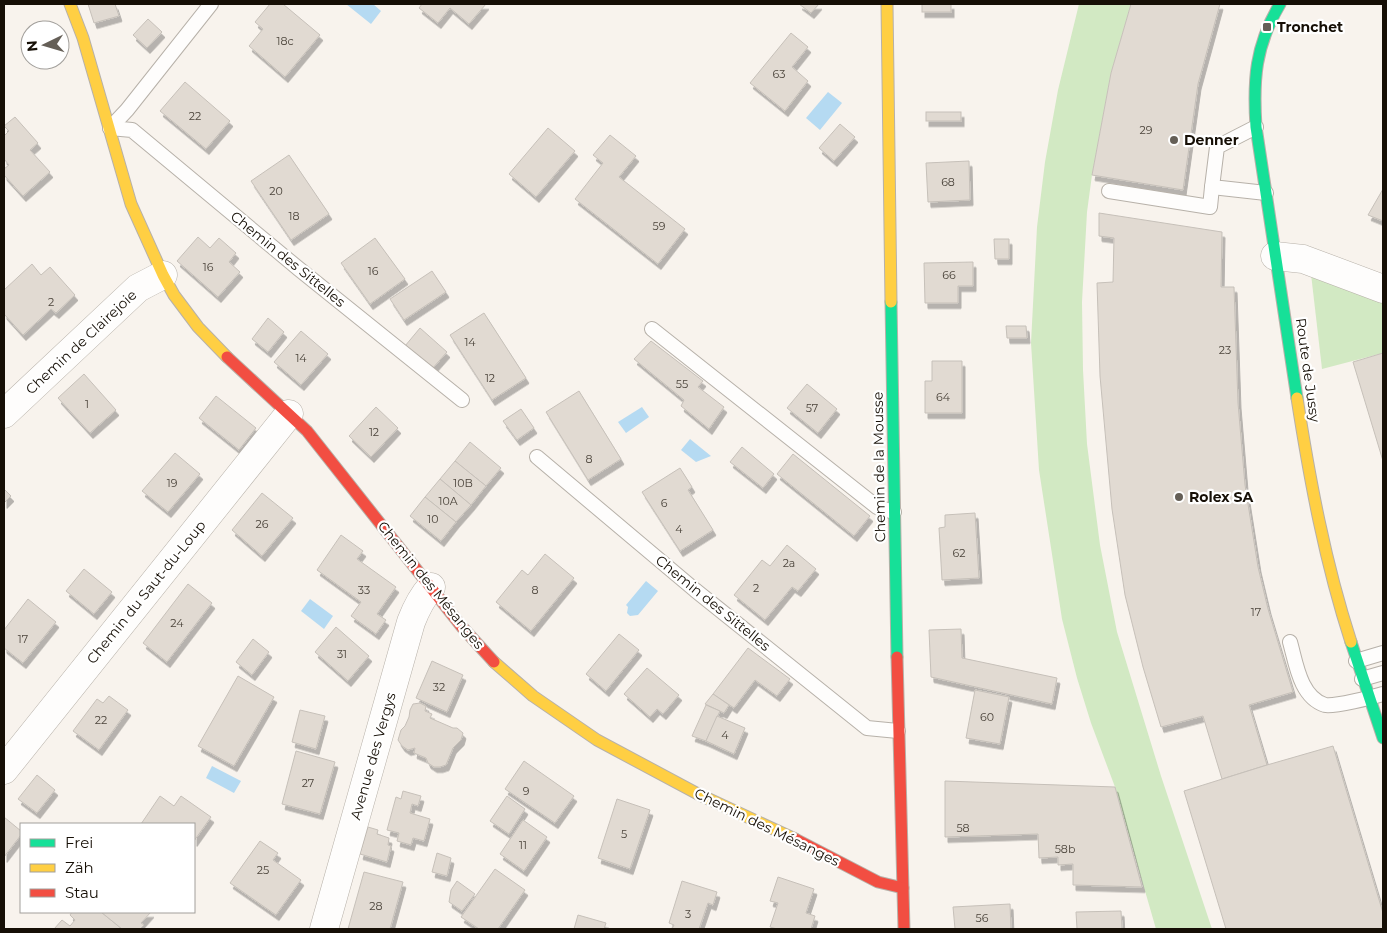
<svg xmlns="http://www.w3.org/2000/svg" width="1387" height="933" viewBox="0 0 1387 933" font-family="Montserrat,sans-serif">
<defs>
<filter id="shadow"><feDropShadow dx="3" dy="5.5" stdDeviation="0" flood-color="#0004"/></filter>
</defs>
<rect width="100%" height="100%" fill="#f8f3ed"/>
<g fill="#d2e9c3">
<path d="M1079 4H1131L1111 73 1092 175 1087 212 1082 302 1083 370 1087 444 1100 545 1117 632 1161 776 1212 929H1156L1115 787 1091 723 1077 678 1062 619 1039 470 1031 343 1037 227 1045 162 1058 90Z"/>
<path d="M1311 274 1383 301V353L1322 369Z"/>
</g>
<g fill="#b5daf2">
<path d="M346 4H373L381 11 371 24Z"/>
<path d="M828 92 842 103 820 130 806 118Z"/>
<path d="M642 407 649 417 626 433 618 422Z"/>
<path d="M690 439 711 456 696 462 681 450Z"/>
<path d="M646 581 658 591 638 615 630 616 627 613 628 607 626 605Z"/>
<path d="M310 599 333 616 324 629 301 611Z"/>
<path d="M212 766 241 781 234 793 206 778Z"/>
</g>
<g fill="#e1dad2" stroke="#c6c0b9" filter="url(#shadow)">
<path d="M88 4H115L119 16 94 23Z"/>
<path d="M270 4H283L320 35 285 77 249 46 263 29 255 22Z"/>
<path d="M422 4H486L469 24 450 8 438 23 419 8Z"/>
<path d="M799 4H819L811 13Z"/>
<rect x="922" y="4" width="29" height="8"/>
<path d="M1131 4H1220L1198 84 1183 190 1092 175 1111 73Z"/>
<path d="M148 19 162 32 147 48 133 35Z"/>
<path d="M791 33 808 47 792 67 808 81 785 111 750 83Z"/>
<path d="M185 82 230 121 206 149 160 111Z"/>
<rect x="926" y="112" width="35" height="9"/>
<path d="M15 117 38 143 30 150 50 172 23 196 4 175V169L9 165 4 159V136L9 131 4 126Z"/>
<path d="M840 124 855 137 834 161 819 148Z"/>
<path d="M548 128 575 151 536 197 509 174Z"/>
<path d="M610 135 636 156 619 177 685 229 658 264 575 199 603 163 593 155Z"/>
<path d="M289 155 329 214 291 240 251 181Z"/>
<path d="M969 161 970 200 928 202 926 163Z"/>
<path d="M1383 189V221L1368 215Z"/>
<path d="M1099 213 1222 232 1221 287H1234L1238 403 1245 485 1258 567 1268 609 1293 692 1249 705 1267 765 1222 779 1203 716 1161 727 1143 667 1125 595 1112 509 1100 376 1097 283 1113 282 1114 238 1099 236Z"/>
<path d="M198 237 210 248 219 238 236 253 229 262 240 272 218 297 177 261Z"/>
<path d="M375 238 405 279 370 304 341 263Z"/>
<path d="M994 239H1009V259H995Z"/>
<path d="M973 262V286H958V303H925L924 263Z"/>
<path d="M32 264 41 275 50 267 75 295 56 313 51 309 23 335 4 314V290Z"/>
<path d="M432 271 446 292 404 320 390 299Z"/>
<path d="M484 313 526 378 492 400 450 335Z"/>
<path d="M268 318 284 332 268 352 252 339Z"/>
<path d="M1006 326H1026L1027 338H1007Z"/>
<path d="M420 328 447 352 432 369 405 346Z"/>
<path d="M301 331 328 354 301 385 274 362Z"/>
<path d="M651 341 703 381 698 387 724 407 709 429 681 406 684 400 634 359Z"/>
<path d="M1383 353V461L1353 362Z"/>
<path d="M932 361H962V413H925V381H932Z"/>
<path d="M84 374 116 410 90 433 58 398Z"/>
<path d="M807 384 837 409 818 433 787 408Z"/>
<path d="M579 391 621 459 588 480 546 412Z"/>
<path d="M216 396 256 428 239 450 199 418Z"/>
<path d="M376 407 398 428 371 457 349 436Z"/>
<path d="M521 409 534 428 517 440 503 421Z"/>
<path d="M470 442 501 468 486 486 455 461Z"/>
<path d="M742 447 774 474 763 488 730 462Z"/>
<path d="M175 453 200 474 168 512 142 491Z"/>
<path d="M793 454 870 516 854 536 777 474Z"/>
<path d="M455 461 486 486 471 505 440 479Z"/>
<path d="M680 468 692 487 688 490 713 530 680 551 642 492Z"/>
<path d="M440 479 471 505 456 522 425 497Z"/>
<path d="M4 489 11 496 4 503Z"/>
<path d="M262 493 293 518 262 556 232 530Z"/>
<path d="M425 497 456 522 441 541 410 516Z"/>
<path d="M975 513 979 578 942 580 939 528 945 527V515Z"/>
<path d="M341 535 363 551 357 559 396 587 377 614 386 620 376 634 351 616 361 602 317 570Z"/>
<path d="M787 545 816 569 798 591 792 587 765 620 734 595 762 560 770 566Z"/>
<path d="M545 554 574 578 531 631 496 602 522 570 528 575Z"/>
<path d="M84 569 112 592 94 614 66 591Z"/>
<path d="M188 584 212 603 167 662 143 643Z"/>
<path d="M28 599 56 622 23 663 4 648V630Z"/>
<path d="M336 627 369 656 348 681 315 652Z"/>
<path d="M961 629 962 658 1057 678 1052 704 931 677 929 630Z"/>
<path d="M619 634 639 650 606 691 586 674Z"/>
<path d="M253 639 269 652 252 675 236 662Z"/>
<path d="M748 648 790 679 777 696 755 680 734 708 713 694Z"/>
<path d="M432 661 463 675 447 712 416 698Z"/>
<path d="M647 668 679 695 663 714 657 709 650 717 624 694Z"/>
<path d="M238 676 274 697 234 766 198 746Z"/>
<path d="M975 690 1009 697 1000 744 966 738Z"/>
<path d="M713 694 729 705 724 713 705 704Z"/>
<path d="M109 696 128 710 99 750 73 731 97 699 103 703Z"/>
<path d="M420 703 426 706 425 711 432 714 430 718 453 728H457L463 733 461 740 453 748 446 765 440 767H434L428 763 426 758 414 753 415 748 408 750 402 746 398 740 401 730 405 726 409 717 410 710 413 704Z"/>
<path d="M706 705 720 711 706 741 692 736Z"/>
<path d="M300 710 325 716 316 749 292 742Z"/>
<path d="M717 716 745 728 734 754 706 741Z"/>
<path d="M1333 746 1383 913V929H1226L1184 791 1267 765Z"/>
<path d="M296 751 335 762 320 814 282 804Z"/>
<path d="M524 761 574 796 555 823 505 789Z"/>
<path d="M37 775 55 790 37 813 18 799Z"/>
<path d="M945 781 1115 787 1142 887 1073 885V864L1058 865V857L1039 858 1038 834 945 837Z"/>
<path d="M403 791 421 796 418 806 412 804 410 813 430 819 424 841 413 838 411 845 397 841 399 833 387 830 396 797 401 799Z"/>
<path d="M160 796 174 806 181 796 211 817 194 841V824H141Z"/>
<path d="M507 796 525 809 509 834 490 821Z"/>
<path d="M617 799 650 810 630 869 598 858Z"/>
<path d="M4 817 21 831V835L4 857Z"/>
<path d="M523 820 547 837 524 871 500 854Z"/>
<path d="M368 827 378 830 377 834 389 838 388 845 391 846 387 862 360 854Z"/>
<path d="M260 841 278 853 273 860 301 880 276 915 230 883Z"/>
<path d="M437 853 451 858 447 876 432 872Z"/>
<path d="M495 869 525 890 498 929H479L461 917Z"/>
<path d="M364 872 403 882 390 929H348Z"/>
<path d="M778 877 814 889 806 913 815 916 811 929H777L770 927 778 903 770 901Z"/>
<path d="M457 881 475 894 462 911 449 902 451 890Z"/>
<path d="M682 881 717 892 713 905 708 903 699 929H672L674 925 669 923Z"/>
<path d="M1010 904 1011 929H955L953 907Z"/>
<path d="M1121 911 1122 929H1077L1076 912Z"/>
<path d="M72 912H101L122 929H54L62 920 70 926 75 920 70 915Z"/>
<path d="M101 912H151L141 923 144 925 140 929H122Z"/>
<path d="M578 915 606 923 604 929H574Z"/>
</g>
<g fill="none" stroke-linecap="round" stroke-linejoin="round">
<defs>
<g id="lane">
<path d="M1256 127 1217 147 1212 187 1266 193"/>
<path d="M110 128 132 130 299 269 462 400"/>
<path d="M110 128 127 110 211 4"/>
<path d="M1109 191 1210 207 1212 187"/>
<path d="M652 329 877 507 894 512"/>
<path d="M537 457 695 590 867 728 898 731"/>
<path d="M1290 642C1296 663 1300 697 1325 705 1334 707 1373 697 1383 694"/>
<path d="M1356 661 1383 653"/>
<path d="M1362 679 1383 673"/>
</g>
<g id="street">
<path d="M1275 256 1303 259 1383 289"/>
<path d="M4 414 138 288 163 275"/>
<path d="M4 770 289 414"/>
<path d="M324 929 411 622C416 609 421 598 431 587"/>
</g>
<g id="fast">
<path d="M1280 4C1255 46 1253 80 1256 127L1297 398"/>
<path d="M891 302 897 657"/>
<path d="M1351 642 1383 738"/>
</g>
<g id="slow">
<path d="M70 4 83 38 131 204 163 275 174 295 198 327 227 357"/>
<path d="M887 4 891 302"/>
<path d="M1297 398C1310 481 1325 562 1351 642"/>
<path d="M494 662 533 696 597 740 698 794 795 839"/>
</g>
<g id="jam">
<path d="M227 357 307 431 462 627 494 662"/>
<path d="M897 657 904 929"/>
<path d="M795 839 878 882 903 888"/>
</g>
</defs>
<use href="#lane" stroke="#b7b1a9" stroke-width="16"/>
<use href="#street" stroke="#b7b1a9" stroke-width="29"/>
<use href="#fast" stroke="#b7b1a9" stroke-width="13"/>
<use href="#slow" stroke="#b7b1a9" stroke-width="13"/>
<use href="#jam" stroke="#b7b1a9" stroke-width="13"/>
<use href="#lane" stroke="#fefdfc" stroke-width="14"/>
<use href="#street" stroke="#fefdfc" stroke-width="28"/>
<use href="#fast" stroke="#16e098" stroke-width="11"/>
<use href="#slow" stroke="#ffcf43" stroke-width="11"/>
<use href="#jam" stroke="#f24e42" stroke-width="11"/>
</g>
<g fill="#655f57" stroke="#fff" stroke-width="2">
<rect x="1262" y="22" width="10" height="10" rx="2.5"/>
<circle cx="1174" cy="140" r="5"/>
<circle cx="1179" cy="497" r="5"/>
</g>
<g text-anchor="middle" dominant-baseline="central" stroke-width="4.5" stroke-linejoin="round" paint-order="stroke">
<g font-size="11" fill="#4b443b">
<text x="285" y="41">18c</text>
<text x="779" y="74">63</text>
<text x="195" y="116">22</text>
<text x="1146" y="130">29</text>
<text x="948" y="182">68</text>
<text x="276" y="191">20</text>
<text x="294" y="216">18</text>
<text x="659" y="226">59</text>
<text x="208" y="267">16</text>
<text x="373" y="271">16</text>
<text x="949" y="275">66</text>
<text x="51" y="302">2</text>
<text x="470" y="342">14</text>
<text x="1225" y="350">23</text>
<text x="301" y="358">14</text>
<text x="490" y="378">12</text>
<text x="682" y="384">55</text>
<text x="943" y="397">64</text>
<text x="87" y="404">1</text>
<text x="812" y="408">57</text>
<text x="374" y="432">12</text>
<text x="589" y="459">8</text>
<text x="172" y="483">19</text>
<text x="463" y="483">10B</text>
<text x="448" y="501">10A</text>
<text x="664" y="503">6</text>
<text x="433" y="519">10</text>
<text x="262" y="524">26</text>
<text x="679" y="529">4</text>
<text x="959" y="553">62</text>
<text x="789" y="563">2a</text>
<text x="756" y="588">2</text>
<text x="364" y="590">33</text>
<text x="535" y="590">8</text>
<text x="1256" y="612">17</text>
<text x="177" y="623">24</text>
<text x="23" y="639">17</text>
<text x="342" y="654">31</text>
<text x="439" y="687">32</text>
<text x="987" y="717">60</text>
<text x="101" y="720">22</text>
<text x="725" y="735">4</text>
<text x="308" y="783">27</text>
<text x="526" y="791">9</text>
<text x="963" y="828">58</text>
<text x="624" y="834">5</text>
<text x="523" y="845">11</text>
<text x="1065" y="849">58b</text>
<text x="263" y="870">25</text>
<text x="376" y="906">28</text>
<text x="688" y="914">3</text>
<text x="982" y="918">56</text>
</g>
<g font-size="14" font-weight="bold" fill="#160f06" stroke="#fff" text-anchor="start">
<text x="1277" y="27">Tronchet</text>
<text x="1184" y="140">Denner</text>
<text x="1189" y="497">Rolex SA</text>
</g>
<g font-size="14" fill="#160f06" stroke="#fff">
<text transform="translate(288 259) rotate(39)">Chemin des Sittelles</text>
<text transform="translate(81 342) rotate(-43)">Chemin de Clairejoie</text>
<text transform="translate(1308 370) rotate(82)">Route de Jussy</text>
<text transform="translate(879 467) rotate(-91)">Chemin de la Mousse</text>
<text transform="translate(431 585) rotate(51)">Chemin des Mésanges</text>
<text transform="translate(146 592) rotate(-51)">Chemin du Saut-du-Loup</text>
<text transform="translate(713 603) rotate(39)">Chemin des Sittelles</text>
<text transform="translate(373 756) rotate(-74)">Avenue des Vergys</text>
<text transform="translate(767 827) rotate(26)">Chemin des Mésanges</text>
</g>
</g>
<rect width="1387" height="933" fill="none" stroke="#160f06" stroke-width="10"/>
<rect x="20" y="823" width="175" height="90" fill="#ffffff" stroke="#a29f9b"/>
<rect x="30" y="839" width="25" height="8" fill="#16e098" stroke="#a29f9b"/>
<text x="65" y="848" font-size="15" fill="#160f06">Frei</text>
<rect x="30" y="864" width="25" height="8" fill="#ffcf43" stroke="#a29f9b"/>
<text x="65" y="873" font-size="15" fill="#160f06">Zäh</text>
<rect x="30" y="889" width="25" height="8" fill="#f24e42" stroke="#a29f9b"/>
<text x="65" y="898" font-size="15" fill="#160f06">Stau</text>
<g transform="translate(45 45) rotate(265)"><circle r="24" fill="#ffffff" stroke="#a29f9b"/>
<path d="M0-4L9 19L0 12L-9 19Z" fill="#655f57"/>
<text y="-8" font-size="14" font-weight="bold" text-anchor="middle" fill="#160f06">N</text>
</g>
</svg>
